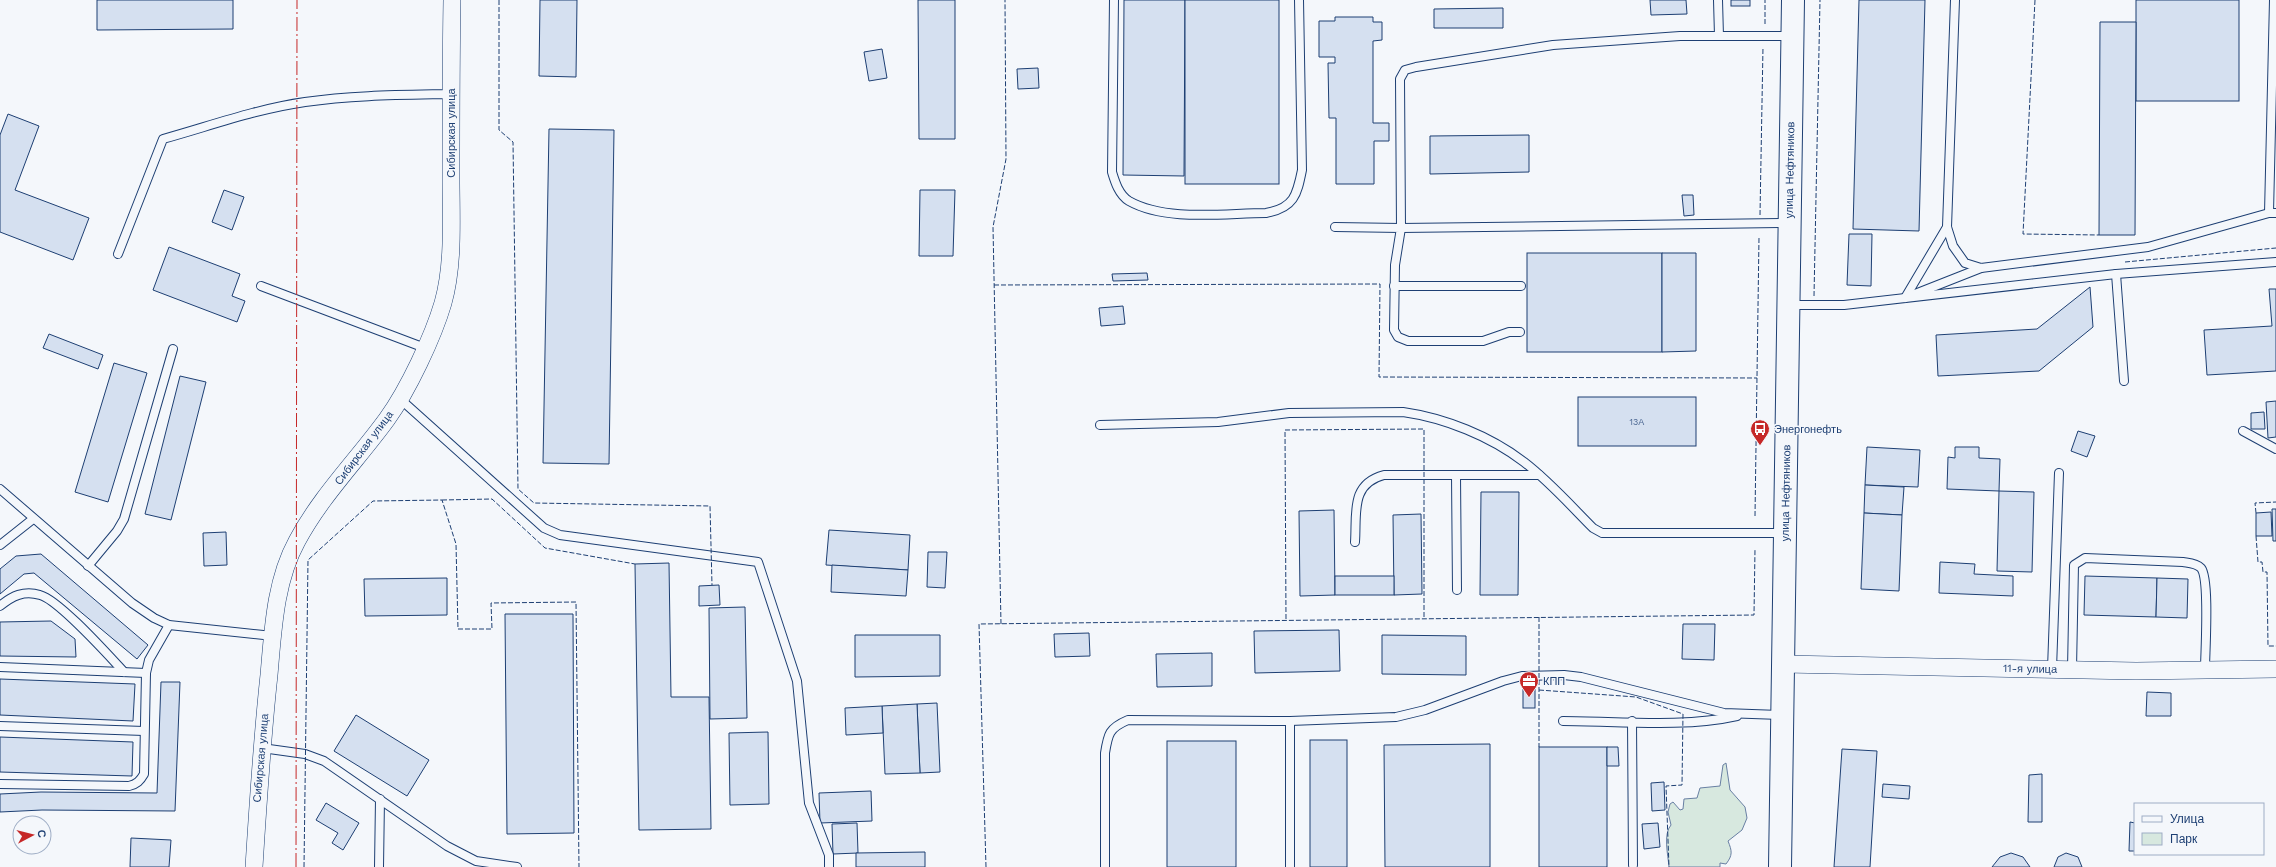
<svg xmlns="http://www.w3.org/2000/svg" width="2276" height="867" viewBox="0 0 2276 867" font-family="'Work Sans',sans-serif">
<rect width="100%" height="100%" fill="#f4f7fb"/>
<path fill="#d7e8df" stroke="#687fa3" d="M1726 763 1730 790 1745 807 1747 818 1742 830 1728 841C1732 851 1733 855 1726 864L1720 863V867H1669C1668 855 1663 834 1671 825L1668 812 1670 804 1673 802 1680 810 1683 809 1684 799 1697 798 1700 788 1720 786 1723 765Z"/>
<g fill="#d5e0f0" stroke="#1d3f73">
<path d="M97 0H233V29L97 30Z"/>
<path d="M540 0H577L576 77 539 76Z"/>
<path d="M918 0H955V139H919Z"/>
<path d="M1124 0H1185L1184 176 1123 175Z"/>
<rect x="1185" y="0" width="94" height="184"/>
<path d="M1650 0H1686L1687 14 1651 15Z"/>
<rect x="1731" y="0" width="19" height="6"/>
<path d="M1859 0H1925L1919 231 1853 229Z"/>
<rect x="2136" y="0" width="103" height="101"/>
<path d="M1503 8V28H1434V9Z"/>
<path d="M1335 17H1373V22H1382V40L1373 41V123H1389V141H1374V184H1336V118H1329L1328 63H1335V57H1319V21H1335Z"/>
<path d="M2100 22H2136L2135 235H2099Z"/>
<path d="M882 49 887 78 869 81 864 52Z"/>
<path d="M1038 68 1039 88 1018 89 1017 69Z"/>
<path d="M8 114 39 126 15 190 89 218 73 260 0 232V135Z"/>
<path d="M549 129 614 130 609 464 543 463Z"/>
<path d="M1529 135V172L1430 174V136Z"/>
<path d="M224 190 244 197 232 230 212 222Z"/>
<path d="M920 190H955L953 256H919Z"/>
<path d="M1682 195H1693L1694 215 1684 216Z"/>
<path d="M1849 234H1872L1871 286 1847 285Z"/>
<path d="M169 247 240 274 232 296 245 301 237 322 153 290Z"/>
<rect x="1527" y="253" width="135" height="99"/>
<path d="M1662 253H1696V351L1662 352Z"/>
<path d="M1147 273 1148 280 1113 281 1112 274Z"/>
<path d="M2090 287 2093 327 2039 371 1938 376 1936 335 2037 329Z"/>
<path d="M2269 289H2276V371L2207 375 2204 330 2272 326Z"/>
<path d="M1123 306 1125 324 1101 326 1099 308Z"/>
<path d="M49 334 103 355 98 369 43 348Z"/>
<path d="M114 363 147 373 108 502 75 492Z"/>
<path d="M180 376 206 382 171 520 145 514Z"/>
<rect x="1578" y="397" width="118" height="49"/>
<path d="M2276 401V437L2268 438 2266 402Z"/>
<path d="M2264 412 2265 429H2251V413Z"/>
<path d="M2078 431 2095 436 2087 457 2071 451Z"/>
<path d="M1867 447 1920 450 1918 487 1865 485Z"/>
<path d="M1955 447H1979V458L2000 459 1999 491 1947 489 1948 457 1955 458Z"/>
<path d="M1865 485 1904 487 1902 515 1864 513Z"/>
<path d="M1999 491 2034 492 2032 572 1997 571Z"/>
<path d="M1481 492H1519L1518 595H1480Z"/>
<path d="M2272 509H2276V541H2273Z"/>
<path d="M1334 510 1335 595 1300 596 1299 511Z"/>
<path d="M2271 512 2272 536H2256V513Z"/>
<path d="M1864 513 1902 515 1899 591 1861 589Z"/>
<path d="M1421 514 1422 594 1394 595 1393 515Z"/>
<path d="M829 530 910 535 908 570 826 565Z"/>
<path d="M226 532 227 565 204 566 203 533Z"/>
<path d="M928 552H947L945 588 927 587Z"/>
<path d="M41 554 148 645 137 659 34 573 24 574 0 594V569L16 556Z"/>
<path d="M1940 562 1975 564 1974 574 2013 576V596L1939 593Z"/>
<path d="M669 563 671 697H709L711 829 639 830 635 564Z"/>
<path d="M832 565 908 570 906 596 831 592Z"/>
<rect x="1335" y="576" width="59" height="19"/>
<path d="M2085 576 2157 578 2156 617 2084 615Z"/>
<path d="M447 578V615L365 616 364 579Z"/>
<path d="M2157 578 2188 579 2187 618 2156 617Z"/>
<path d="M719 585 720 605 699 606V586Z"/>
<path d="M745 607 747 718 710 719 709 608Z"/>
<path d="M505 614H573L574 833 507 834Z"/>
<path d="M51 621 75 639 76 657 0 656V622Z"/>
<path d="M1683 624H1715L1714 660 1682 659Z"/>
<path d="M1339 630 1340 671 1255 673 1254 631Z"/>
<path d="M1089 633 1090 656 1055 657 1054 634Z"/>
<path d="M855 635H940V676L855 677Z"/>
<path d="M1382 635 1466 636V675L1382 674Z"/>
<path d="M1212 653V686L1157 687 1156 654Z"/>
<path d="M0 679 135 684 133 721 0 715Z"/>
<path d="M161 682H180L175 811 42 810 0 812V794L41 792 157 793Z"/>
<rect x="1523" y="688" width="12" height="20"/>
<path d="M2147 692 2171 693V716H2146Z"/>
<path d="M937 703 940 772 920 773 917 704Z"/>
<path d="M917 704 920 773 885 774 882 706Z"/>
<path d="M882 706 883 733 846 735 845 708Z"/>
<path d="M356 715 429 760 407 796 334 751Z"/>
<path d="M768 732 769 804 730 805 729 733Z"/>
<path d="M0 737 133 742 132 776 0 772Z"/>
<rect x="1310" y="740" width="37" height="127"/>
<rect x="1167" y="741" width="69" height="126"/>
<path d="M1490 744V867H1385L1384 745Z"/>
<rect x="1539" y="747" width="68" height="120"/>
<path d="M1607 747H1618L1619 766H1607Z"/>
<path d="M1842 749 1877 751 1870 867H1834Z"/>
<path d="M2042 774V822H2028L2029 775Z"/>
<path d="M1664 782 1665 810 1652 811 1651 783Z"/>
<path d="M1883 784 1910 786 1909 799 1882 797Z"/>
<path d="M871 791 872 821 820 823 819 793Z"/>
<path d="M326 803 359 823 343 850 332 843 338 833 316 820Z"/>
<path d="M2130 822 2135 823V851H2129Z"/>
<path d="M857 823 858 853 833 854 832 824Z"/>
<path d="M1658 823 1660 847 1644 849 1642 824Z"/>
<path d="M131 838 171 840 169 867H130Z"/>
<path d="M925 852V867H856V853Z"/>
<path d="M2011 853 2023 857 2030 867H1992L2000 857Z"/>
<path d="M2066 853 2078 857 2082 867H2054L2058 857Z"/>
</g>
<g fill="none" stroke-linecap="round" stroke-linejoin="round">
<defs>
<g id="lane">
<path d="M1114 0 1112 172C1115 182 1119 195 1129 201 1166 222 1225 213 1266 213 1294 208 1297 195 1302 170L1299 0"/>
<path d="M1718 0 1719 36"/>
<path d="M1955 0 1947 227 1953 246 1965 263 1981 268 2148 247 2269 213H2276"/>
<path d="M2269 213 2274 0"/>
<path d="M1788 223 1401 228 1400 79 1405 70 1416 67 1553 45 1680 36H1792"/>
<path d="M1335 227 1401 228 1395 265 1394 330 1398 337 1408 341H1483L1509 332H1520"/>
<path d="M118 254 163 139C210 126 256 109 305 102 353 95 402 95 451 94"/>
<path d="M2116 274 2124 381"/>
<path d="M261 286 425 348"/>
<path d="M1394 286H1521"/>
<path d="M1915 294 1981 268"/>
<path d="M1905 298 1947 227"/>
<path d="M1789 305H1844L2116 274 2276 262"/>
<path d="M399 398 544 528 560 535 758 562 797 681 809 803 829 855V867"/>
<path d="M1100 425 1218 422 1289 413 1403 412C1445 418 1490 436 1524 462 1549 481 1571 506 1593 528L1602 533H1785"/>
<path d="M2243 431 2276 449"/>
<path d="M1456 475 1457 590"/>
<path d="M0 489 132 603 154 618 169 625 273 636"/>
<path d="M1355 542C1357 513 1350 484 1384 475H1539"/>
<path d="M0 545 33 519"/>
<path d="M88 566 117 531 124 519 173 349"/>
<path d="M0 606C12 596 24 590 40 595 59 600 108 655 124 672"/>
<path d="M0 667 146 673"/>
<path d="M2052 669 2059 473"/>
<path d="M2072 669 2074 565 2085 558 2183 562C2189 563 2196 563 2201 568 2210 579 2205 652 2205 670"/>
<path d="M1563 721C1617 721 1684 728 1737 716"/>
<path d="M1632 721 1633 865"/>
<path d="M0 726 144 731"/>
<path d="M262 748 305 754 324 761 447 846 476 861 517 867"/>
<path d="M0 784 129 786C137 784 140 781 144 774L146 673 149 660 169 625"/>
<path d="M379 867 380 799"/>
<path d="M1105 867V753C1108 734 1109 728 1128 720L1290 721 1396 717 1425 710 1503 681 1522 676 1564 675 1581 677 1724 713 1782 715"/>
<path d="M1290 867V721"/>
</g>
<g id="street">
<path d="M1784 664 2136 671 2276 669"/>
<path d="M254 867C258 803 262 739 269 675 273 630 275 581 297 541 321 496 358 459 387 419 408 390 433 337 443 303 454 264 451 219 451 179 451 120 451 60 452 0"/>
</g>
<path id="secondary" d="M1780 867 1793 0"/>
</defs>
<use href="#lane" stroke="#1d3f73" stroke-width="10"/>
<use href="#street" stroke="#1d3f73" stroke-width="18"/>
<use href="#secondary" stroke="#1d3f73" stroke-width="24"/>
<use href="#lane" stroke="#f4f7fb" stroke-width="8"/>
<use href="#street" stroke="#f4f7fb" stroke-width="17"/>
<use href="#secondary" stroke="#f4f7fb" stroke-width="22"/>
<g stroke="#1d3f73" stroke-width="1" stroke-dasharray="5 2" stroke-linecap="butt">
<path d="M499 0V130L513 142 518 489 534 503 710 506 712 585"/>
<path d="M2035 0 2023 234 2099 235"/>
<path d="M1765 24V0"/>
<path d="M1760 215 1763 47"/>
<path d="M2125 262 2276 248"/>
<path d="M994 285 1380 284 1379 377 1757 378"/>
<path d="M1814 296 1820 0"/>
<path d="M442 500 492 499 545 548 635 564"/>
<path d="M2256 513 2255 503 2276 502"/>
<path d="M1755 516 1759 237"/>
<path d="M2256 536 2258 562H2262L2263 572H2267L2268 646H2276"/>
<path d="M1539 617V747"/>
<path d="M1286 619 1285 430 1424 429V618"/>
<path d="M1001 624 993 227 1006 159 1005 0"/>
<path d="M1539 690 1636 697 1683 714 1682 785 1666 786 1669 867"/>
<path d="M304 867 308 560 373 501 442 500 456 544 458 629H492L491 603 576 602 579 867"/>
<path d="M986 867 979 624 1754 615 1755 549"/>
</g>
<path stroke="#c62828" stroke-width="1" stroke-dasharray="14 3 2 3" stroke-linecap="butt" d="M296 867 297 0"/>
</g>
<defs>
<symbol id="bus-pin" viewBox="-11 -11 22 30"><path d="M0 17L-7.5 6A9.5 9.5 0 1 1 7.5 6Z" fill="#c62828" stroke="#f4f7fb"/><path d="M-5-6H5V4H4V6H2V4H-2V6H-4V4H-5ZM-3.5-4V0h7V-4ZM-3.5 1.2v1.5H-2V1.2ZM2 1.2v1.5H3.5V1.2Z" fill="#fff"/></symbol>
<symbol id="office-pin" viewBox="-11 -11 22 30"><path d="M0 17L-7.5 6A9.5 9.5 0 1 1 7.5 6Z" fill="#c62828" stroke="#f4f7fb"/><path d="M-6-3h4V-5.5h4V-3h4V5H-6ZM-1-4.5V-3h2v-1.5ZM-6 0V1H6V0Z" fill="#fff"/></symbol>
</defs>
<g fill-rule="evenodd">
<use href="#bus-pin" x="1749" y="418" width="22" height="30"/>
<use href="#office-pin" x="1518" y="670" width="22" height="30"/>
</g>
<g text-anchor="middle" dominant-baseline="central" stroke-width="3" stroke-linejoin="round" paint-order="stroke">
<g font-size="9" fill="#4b6792">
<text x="1637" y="422">13А</text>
</g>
<g font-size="11" fill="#1d3f73" stroke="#f4f7fb">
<text transform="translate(451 133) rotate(-90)">Сибирская улица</text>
<text transform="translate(1790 170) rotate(-89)">улица Нефтяников</text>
<text transform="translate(364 448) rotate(-53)">Сибирская улица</text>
<text transform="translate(1786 493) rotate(-89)">улица Нефтяников</text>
<text transform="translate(2030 669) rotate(1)">11-я улица</text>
<text transform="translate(261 758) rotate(-85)">Сибирская улица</text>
</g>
<g font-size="11" fill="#1d3f73" stroke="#f4f7fb" text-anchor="start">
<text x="1774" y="429">Энергонефть</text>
<text x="1543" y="681">КПП</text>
</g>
</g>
<rect x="2134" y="803" width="130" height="52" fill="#f4f7fb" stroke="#9eadc5"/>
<rect x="2142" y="816" width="20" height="6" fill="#f4f7fb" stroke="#9eadc5"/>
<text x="2170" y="823" font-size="12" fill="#1d3f73">Улица</text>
<rect x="2142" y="833" width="20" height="12" fill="#d7e8df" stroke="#9eadc5"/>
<text x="2170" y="843" font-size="12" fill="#1d3f73">Парк</text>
<g transform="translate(32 835) rotate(83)"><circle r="19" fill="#f4f7fb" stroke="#9eadc5"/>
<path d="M0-3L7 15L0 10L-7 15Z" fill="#c62828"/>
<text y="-6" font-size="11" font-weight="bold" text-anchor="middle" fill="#1d3f73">С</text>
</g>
</svg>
